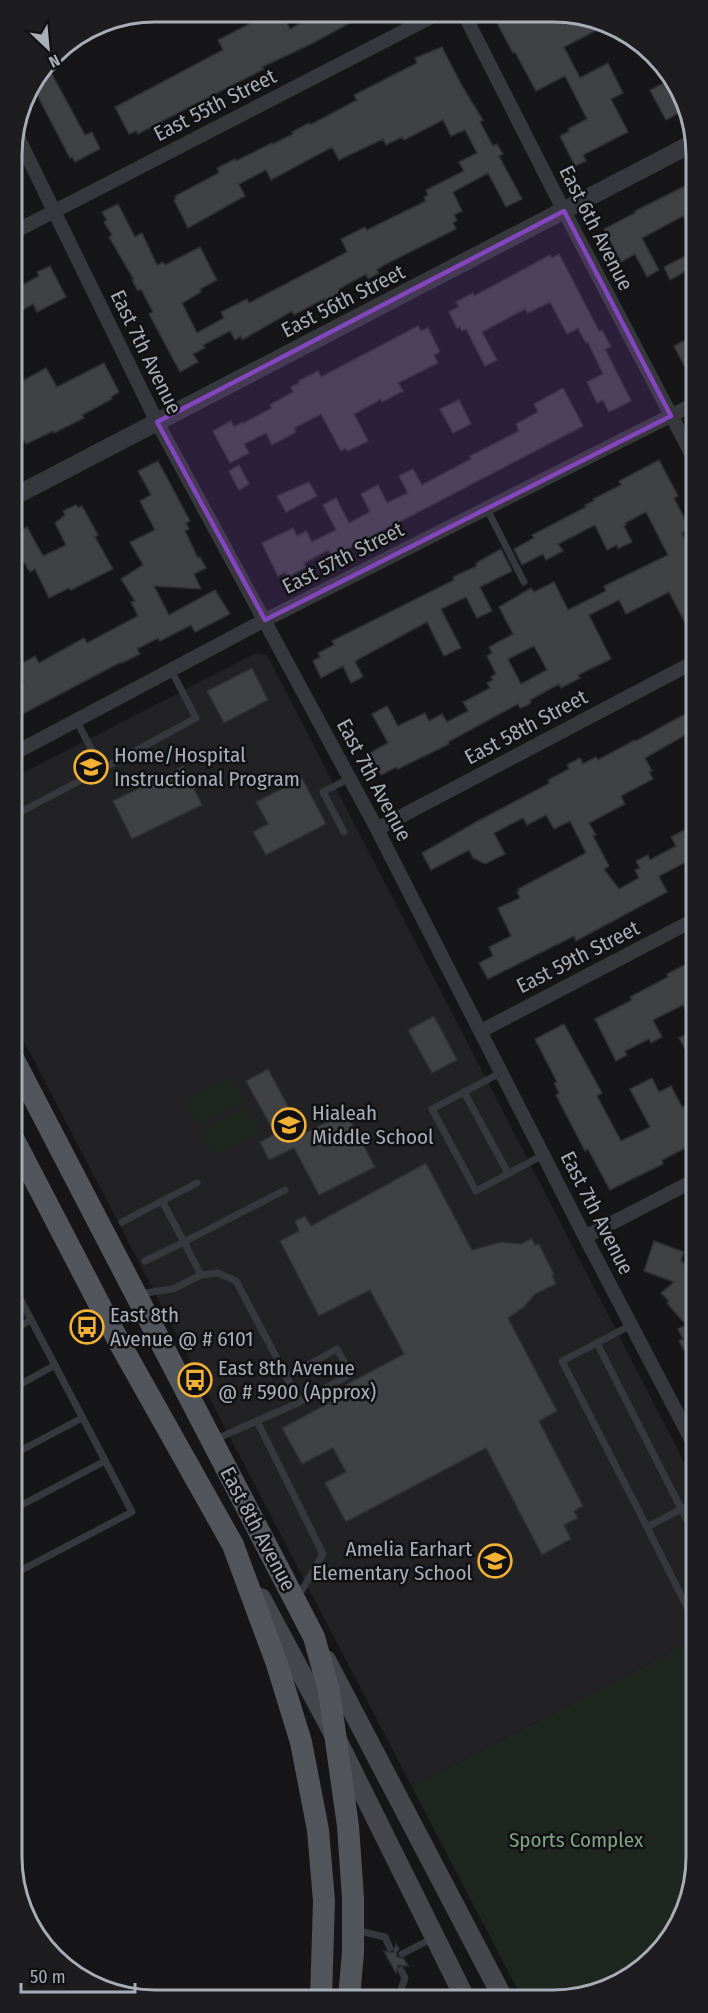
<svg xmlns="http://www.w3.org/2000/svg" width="708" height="2013" viewBox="0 0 708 2013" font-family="'Fira Sans Condensed',sans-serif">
<rect width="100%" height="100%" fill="#161618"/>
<path fill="#222225" d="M256 653 267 655 695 1483V1639L412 1787 14 1022 13 778Z"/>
<g fill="#1e261f">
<path d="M232 1076 245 1102 198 1126 185 1100Z"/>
<path d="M247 1106 260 1132 214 1156 201 1129Z"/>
<path d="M695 1639 696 1867 685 1912 661 1952 625 1982 581 1998H522L412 1787Z"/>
</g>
<g fill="#404145" stroke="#303034" stroke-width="1.5" fill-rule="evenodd">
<path d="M250 13H282L290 29 320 13H368L313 43 262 67 264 69 172 116 138 134 136 131 129 134 115 107 223 50 218 40 255 21Z"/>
<path d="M513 14 549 15 552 21 564 15H581L603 27 564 47 580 78 608 63 623 93 611 99 628 132 583 155 586 161 575 166 560 136 570 131 568 129 587 119 565 76 536 91 515 52 513 53 497 23Z"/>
<path d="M442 47 462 86 483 120 480 122 493 146 497 144 503 154 499 156 522 199 506 207 488 173 453 192 462 211 454 215 457 220 453 223 456 229 384 265 377 270 379 273 368 279 366 274 339 289 341 292 325 301 324 299 294 315 292 311 242 340 241 336 235 340 230 331 203 345 205 348 193 354 198 362 180 372 149 314 153 312 141 289 138 291 132 280H134L109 237 112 235 104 222 107 220 102 212 118 204 135 237 142 233 157 265 163 262 165 265 200 247 217 280 200 289 201 292 182 303 197 333 224 318 221 312 247 299 249 303 347 252 341 239 365 227 367 230 426 201 424 197 428 195 426 190 464 171 459 162 477 153 465 130 451 136 443 120 404 140 402 137 386 145 383 139 339 160 332 147 271 180 266 170 239 184 245 196 188 228 174 200 176 199 175 196 219 173 217 168 235 159 236 161 272 143 273 144 293 134 292 132 309 123 310 125 357 100 354 95 417 63 415 58Z"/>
<path d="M47 65 85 135 92 132 100 149 75 162 72 157 70 158 32 85Z"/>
<path d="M668 81 684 110 666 120 650 90Z"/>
<path d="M693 182V236L683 216 642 238 659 270 647 277 635 254 621 262 604 229 635 213V211Z"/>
<path d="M693 252V267L670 280 664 267Z"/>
<path d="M559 254 599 331 602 330 611 347 605 349 631 401 609 412 603 400 597 403 587 382 603 374 588 342 586 343 578 328 567 334 550 302 528 313 525 309 482 332 497 360 485 366 466 329 462 331 460 327 457 328 449 312 459 307 456 302 473 293 474 296 550 255 552 258Z"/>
<path d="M50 266 66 297 37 312 33 304 13 315V290L39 276 37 272Z"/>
<path d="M418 326 421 331 428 328 440 352 434 355 438 363 398 383 403 391 382 402 381 399 354 414 368 441 348 451 346 448 341 451 321 414 294 428 296 432 272 445 266 433 244 444 249 453 230 463 213 431 231 421 234 427 242 422V424L272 408 270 405 293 392 291 387 299 383V381L318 371 321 377Z"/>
<path d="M693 336 694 384 674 346Z"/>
<path d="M104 363 119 392 111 397 112 399 82 415 84 418 54 433 53 431 26 444 23 439 13 444V401L18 399 13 386 46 368 57 387Z"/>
<path d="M563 388 583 426 332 557 328 550 304 563 306 567 288 577 285 572 278 576 262 543 293 528 297 536 306 531 312 542 336 530 323 505 336 498 349 523 370 512 361 494 378 485 387 503 408 493 399 476 413 469 422 485 471 459 470 456 519 431 516 424 538 412 534 404Z"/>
<path d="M459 400 471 424 453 433 440 409Z"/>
<path d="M659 460 678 496 674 498 690 529 682 533 694 557V640L669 592 626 614 619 600 589 615 611 659 578 675 580 678 561 688 559 684 530 700 531 703 526 706 520 708 518 704 448 742 449 744 398 769 397 767 381 775 370 753 388 743 372 714 387 706 398 726 425 713 429 721 442 714 447 722 468 711 463 702 490 688 487 683 493 680 491 677 496 674 487 656 492 653 489 647 513 634 499 607 531 588 534 592 554 582 568 610 606 591 604 586 668 555 646 512 625 523 626 525 624 526 632 542 618 549 617 545 607 550 595 525 558 544 563 551 546 560 543 554 522 565 514 549 534 538 532 535 586 507 585 505 594 501 593 499 621 485 619 481ZM534 646 547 670 521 684 508 659Z"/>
<path d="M158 461 190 521 186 523 189 529 185 531 198 558 200 557 206 568 194 574 201 589 154 586 169 615 215 590 230 614 195 632 191 625 160 641 158 638 137 649 140 654 122 663 121 662 13 719V688L24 682 16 667 35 656 39 663 84 638 87 643 138 616 131 602 135 601 121 579 143 565 130 542 155 530 140 501 151 495 138 471Z"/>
<path d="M239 465 249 484 239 490 229 471Z"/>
<path d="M309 482 317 496 286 512 277 496Z"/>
<path d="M76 505 78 508 82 506 98 535 95 537 113 569 71 590 69 588 49 598 35 569 30 572 24 562 13 568V535L27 527 43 556 66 545 55 523 65 515 63 511Z"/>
<path d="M501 549 512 571 480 587 492 611 477 618 466 597 441 609 461 648 444 656 427 622 355 661 363 677 351 683 343 666 321 678 313 661 320 657 318 653 334 645 332 641 454 580 453 577 477 566 476 563Z"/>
<path d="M252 668 268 700 224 723 207 691Z"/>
<path d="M694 709V730L645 758 652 771 649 772 653 779 621 796 625 804 589 823 596 835 593 836 609 866 604 869 619 889 639 878 635 870 640 868 636 861 648 855 650 860 676 846 671 837 686 829 694 844V880L686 862 659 876 667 892 576 941 574 936 488 979 479 963 493 956 489 947 511 936 498 908 520 898 517 892 519 891 518 889 586 853 570 821 554 829 546 815 527 825 523 818 494 833 505 854 485 864 473 858 469 850 431 870 422 853 476 822 550 783 548 780 569 769 567 765 580 758 583 764 596 757 598 760 635 740 636 741Z"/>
<path d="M183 766 202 805 132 839 113 801Z"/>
<path d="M302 778 326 824 266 855 253 832 268 824 256 802Z"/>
<path d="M694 960V1027L683 1005 653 1020 662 1037 651 1043 649 1039 625 1051 627 1055 616 1061 595 1019 632 1000 630 997 668 977 667 974Z"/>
<path d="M434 1016 457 1060 432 1073 408 1030Z"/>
<path d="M564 1024 602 1093 597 1096 621 1141 650 1127 630 1089 652 1078 659 1092 671 1086 682 1107 695 1101V1143L662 1160 663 1164 610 1190 588 1149 585 1151 556 1095 559 1093 554 1083 557 1082 535 1039Z"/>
<path d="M694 1030 695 1042V1067L679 1038Z"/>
<path d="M268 1069 303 1134 346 1112 375 1167 319 1195 294 1148 269 1160 260 1142 275 1134 246 1081Z"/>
<path d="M426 1163 472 1250 501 1242 521 1244 532 1238 535 1245 539 1244 554 1274 552 1275 556 1284 535 1294 524 1307 508 1318 557 1411 539 1421 583 1506 574 1511 578 1518 564 1525 571 1539 542 1555 486 1448 346 1522 325 1483 346 1472 333 1448 302 1464 282 1428 349 1392 345 1385 404 1354 370 1290 319 1316 280 1241 299 1231 295 1221 305 1216 311 1226Z"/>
<path d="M654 1241 684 1252 681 1260 695 1276V1370L679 1341 683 1339 678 1329 686 1325 667 1303 669 1301 661 1293 674 1282 644 1271Z"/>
<path d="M396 1944 399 1949 396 1953 397 1957 404 1959 408 1966 398 1965 396 1973 384 1951 393 1953Z"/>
</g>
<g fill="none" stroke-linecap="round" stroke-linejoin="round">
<g stroke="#37383d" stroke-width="7">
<path d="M487 509 524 582"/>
<path d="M102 769 196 718 171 670"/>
<path d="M13 816 102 769 76 720"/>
<path d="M344 832 323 792 350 778"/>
<path d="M502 1072 432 1109 476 1191 543 1155"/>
<path d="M464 1092 508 1173"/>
<path d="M197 1183 162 1201 184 1242 285 1190"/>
<path d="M122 1222 162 1201"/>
<path d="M145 1261 184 1242 201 1275"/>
<path d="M14 1287 132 1512 14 1574"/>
<path d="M138 1294 173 1289 201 1275 218 1273 236 1281 300 1402 214 1440"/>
<path d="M14 1329 31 1320"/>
<path d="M597 1343 631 1325"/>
<path d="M286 1377 337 1349 351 1374 300 1402"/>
<path d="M14 1388 55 1365"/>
<path d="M257 1421 323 1554 298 1597"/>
<path d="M14 1454 82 1418"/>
<path d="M695 1502 647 1527 688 1609 695 1605"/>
<path d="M14 1509 105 1461"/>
<path d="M647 1527 562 1361 597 1343 695 1536"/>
<path d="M355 1930 385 1937 390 1948"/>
<path d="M402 1954 433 1938"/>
<path d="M398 1998 405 1978 401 1970"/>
</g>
<g stroke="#37383d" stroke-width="14">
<path d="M464 14 564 211 694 459"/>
<path d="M16 133 157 422 377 829 585 1237 695 1447"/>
<path d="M12 233 437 14"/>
<path d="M13 754 265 620 694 404"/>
<path d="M377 829 694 662"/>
<path d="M481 1031 694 920"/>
<path d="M585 1237 695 1180"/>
</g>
<path stroke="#37383d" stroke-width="18" d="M13 497 693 143"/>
<g stroke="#45474d" stroke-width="20">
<path d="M261 1598 337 1740 465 1998"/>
<path d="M326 1660 503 1998"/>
</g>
<g stroke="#53555c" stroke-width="22">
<path d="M14 1060 314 1637 329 1691 348 1826 353 1898V1952L349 1998"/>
<path d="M14 1140 119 1342 233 1545 277 1664 301 1742 318 1830 324 1901 321 1998"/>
</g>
</g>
<path fill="#8446be" fill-opacity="0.2" stroke="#8446be" stroke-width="4.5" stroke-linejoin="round" d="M564 211 671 416 265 620 157 422Z"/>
<defs>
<symbol id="school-ring" viewBox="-11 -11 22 22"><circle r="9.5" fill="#111113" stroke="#f2b134" stroke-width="1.5"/><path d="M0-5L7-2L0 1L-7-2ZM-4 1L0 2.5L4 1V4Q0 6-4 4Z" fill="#f2b134"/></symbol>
<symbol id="bus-ring" viewBox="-11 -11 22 22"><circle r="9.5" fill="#111113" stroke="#f2b134" stroke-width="1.5"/><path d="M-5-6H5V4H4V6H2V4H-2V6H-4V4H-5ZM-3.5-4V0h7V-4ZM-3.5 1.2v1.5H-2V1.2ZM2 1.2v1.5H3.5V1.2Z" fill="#f2b134"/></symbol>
</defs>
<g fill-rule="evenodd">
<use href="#school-ring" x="72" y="748" width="38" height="38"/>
<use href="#school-ring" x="270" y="1106" width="38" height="38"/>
<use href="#bus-ring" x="68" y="1308" width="38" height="38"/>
<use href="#bus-ring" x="176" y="1361" width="38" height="38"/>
<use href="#school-ring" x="476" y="1542" width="38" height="38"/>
</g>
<g text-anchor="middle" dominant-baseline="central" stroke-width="5" stroke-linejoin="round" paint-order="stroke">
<g font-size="21" fill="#a8adb8" stroke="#111113">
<text transform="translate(215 105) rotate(-27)">East 55th Street</text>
<text transform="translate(596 228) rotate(63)">East 6th Avenue</text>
<text transform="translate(343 301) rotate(-27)">East 56th Street</text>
<text transform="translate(146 352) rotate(64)">East 7th Avenue</text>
<text transform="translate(343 558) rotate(-27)">East 57th Street</text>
<text transform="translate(526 727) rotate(-28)">East 58th Street</text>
<text transform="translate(374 780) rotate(62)">East 7th Avenue</text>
<text transform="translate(578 957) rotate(-27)">East 59th Street</text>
<text transform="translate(597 1213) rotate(63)">East 7th Avenue</text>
<text transform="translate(258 1529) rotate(62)">East 8th Avenue</text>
</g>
<g font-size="21" fill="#a8adb8" stroke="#111113" text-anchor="start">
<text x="114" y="755">Home/Hospital<tspan x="114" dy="24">Instructional Program</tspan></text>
<text x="312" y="1113">Hialeah<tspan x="312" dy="24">Middle School</tspan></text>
<text x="110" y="1315">East 8th<tspan x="110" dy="24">Avenue @ # 6101</tspan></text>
<text x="218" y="1368">East 8th Avenue<tspan x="218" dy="24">@ # 5900 (Approx)</tspan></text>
<text x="472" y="1549" text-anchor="end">Amelia Earhart<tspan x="472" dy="24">Elementary School</tspan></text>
</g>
<g font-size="21" fill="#7fa381" stroke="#111113">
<text x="576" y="1840">Sports Complex</text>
</g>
</g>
<path d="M0 0H708V2013H0ZM155 22H553A133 133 0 0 1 686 155V1857A133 133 0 0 1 553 1990H155A133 133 0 0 1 22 1857V155A133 133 0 0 1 155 22Z" fill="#1d1d20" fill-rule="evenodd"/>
<path fill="none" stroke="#a8adb8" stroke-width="3" d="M155 22H553A133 133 0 0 1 686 155V1857A133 133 0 0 1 553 1990H155A133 133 0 0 1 22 1857V155A133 133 0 0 1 155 22Z"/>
<g transform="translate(48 48) rotate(154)" stroke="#111113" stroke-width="4.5" paint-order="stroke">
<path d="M0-4.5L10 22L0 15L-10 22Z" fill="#a8adb8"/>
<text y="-9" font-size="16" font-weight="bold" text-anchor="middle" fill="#a8adb8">N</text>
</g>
<path d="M21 1983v9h114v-9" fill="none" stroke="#a8adb8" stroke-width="3"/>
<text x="30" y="1983" font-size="18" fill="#a8adb8" stroke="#111113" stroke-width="4.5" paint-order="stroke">50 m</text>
</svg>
